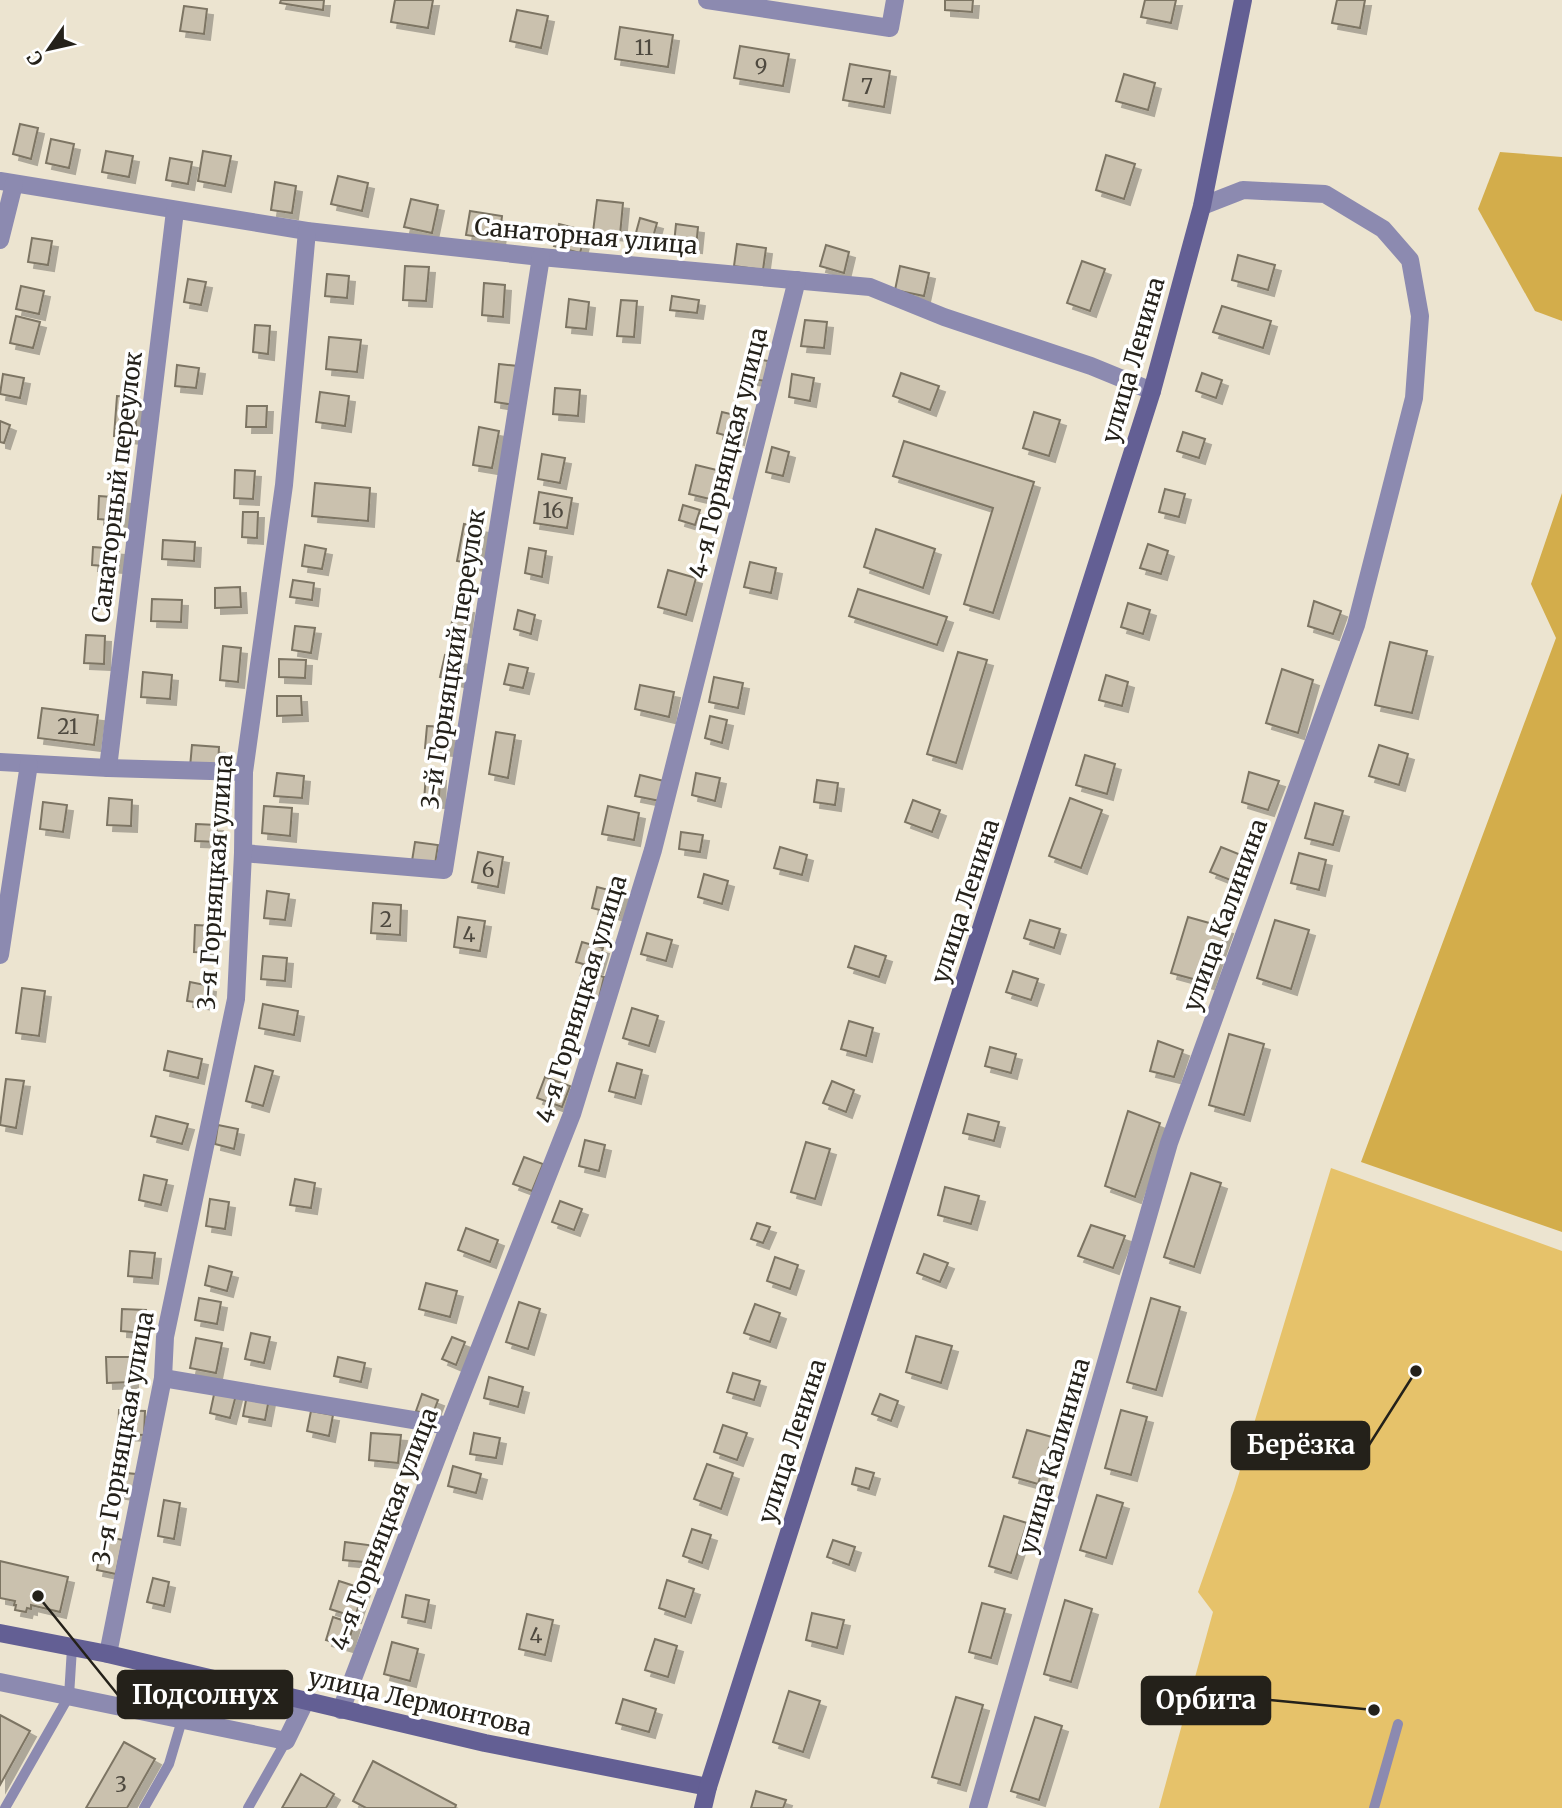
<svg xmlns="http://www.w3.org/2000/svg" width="1562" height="1808" viewBox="0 0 1562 1808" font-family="Merriweather,serif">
<defs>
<filter id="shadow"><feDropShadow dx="6" dy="6" stdDeviation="0" flood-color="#0004"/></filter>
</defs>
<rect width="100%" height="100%" fill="#ece4d0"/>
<path fill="#e6c26a" d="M1331 1168 1562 1251V1808H1159L1213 1612 1198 1592 1234 1490Z"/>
<g fill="#d3ad4b">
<path d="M1500 152 1562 157V321L1535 311 1478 209Z"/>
<path d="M1562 493V1232L1361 1162 1556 638 1531 584Z"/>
</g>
<g fill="#cac1ae" stroke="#7d7564" stroke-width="2" filter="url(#shadow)">
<path d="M281 0H324L323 10 280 3Z"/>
<path d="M395 0H433L428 28 391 22Z"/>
<path d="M945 0H973L972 12 945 10Z"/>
<path d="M1145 0H1176L1171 23 1141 17Z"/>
<path d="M1337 0H1365L1360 28 1332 23Z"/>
<path d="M184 6 207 9 204 34 180 31Z"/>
<path d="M517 10 548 16 541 48 510 41Z"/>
<path d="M620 27 673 35 668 67 615 59Z"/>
<path d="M740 46 789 54 783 86 734 78Z"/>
<path d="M850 64 890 71 884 107 843 100Z"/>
<path d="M1124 74 1155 83 1148 110 1116 101Z"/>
<path d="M20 124 38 128 31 159 13 154Z"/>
<path d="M51 139 74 144 69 168 46 163Z"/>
<path d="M106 151 133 156 129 177 102 172Z"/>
<path d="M203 151 231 156 225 186 198 181Z"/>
<path d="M1106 155 1135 164 1124 199 1096 190Z"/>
<path d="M170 158 192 162 188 184 166 180Z"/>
<path d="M338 176 368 183 362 211 331 204Z"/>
<path d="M275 182 296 186 292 213 271 210Z"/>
<path d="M411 199 438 205 432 233 404 227Z"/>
<path d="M597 200 623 203 620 235 593 232Z"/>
<path d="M470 211 502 216 499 240 466 235Z"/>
<path d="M640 218 657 223 651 244 634 240Z"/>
<path d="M559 224 586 231 580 253 554 246Z"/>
<path d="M676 224 698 227 696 247 674 244Z"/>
<path d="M32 238 52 241 48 265 28 262Z"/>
<path d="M737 244 766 248 763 270 734 266Z"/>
<path d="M826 245 849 252 844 273 820 266Z"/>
<path d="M1238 255 1275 265 1268 290 1232 280Z"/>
<path d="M1082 261 1105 269 1090 311 1067 303Z"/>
<path d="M405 266 429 267 426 301 403 300Z"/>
<path d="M900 266 929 273 924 296 895 290Z"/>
<path d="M327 274 349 276 347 298 325 296Z"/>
<path d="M188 279 206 282 201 305 184 302Z"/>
<path d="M484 283 505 285 503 317 482 315Z"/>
<path d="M21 286 44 291 39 314 16 309Z"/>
<path d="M672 296 699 300 697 313 670 310Z"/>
<path d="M569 299 589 302 586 329 566 327Z"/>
<path d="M621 300 637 301 634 337 617 336Z"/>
<path d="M1222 306 1271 321 1263 348 1213 332Z"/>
<path d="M16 316 40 322 33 348 10 343Z"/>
<path d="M805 320 827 322 824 348 801 346Z"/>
<path d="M255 325 270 326 268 354 253 352Z"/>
<path d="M329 337 361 340 357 372 326 369Z"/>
<path d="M746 357 768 361 765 381 743 378Z"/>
<path d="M499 364 518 366 514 405 495 402Z"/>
<path d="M177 365 199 368 196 388 175 386Z"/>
<path d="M901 373 939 386 930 410 893 396Z"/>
<path d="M1202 373 1222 380 1216 398 1196 391Z"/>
<path d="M3 374 24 378 20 398 0 394Z"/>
<path d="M792 374 814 378 810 401 789 397Z"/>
<path d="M555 388 580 390 578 416 553 414Z"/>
<path d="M320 392 349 396 345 426 316 422Z"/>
<path d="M117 396 138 398 135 438 114 436Z"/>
<path d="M247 406H267L266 427H246Z"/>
<path d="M722 412 743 417 738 439 717 433Z"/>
<path d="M1034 412 1060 420 1049 456 1023 448Z"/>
<path d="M0 421 10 425 4 443 0 442Z"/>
<path d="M479 427 499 431 492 468 473 465Z"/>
<path d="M1183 432 1205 439 1199 458 1177 451Z"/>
<path d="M904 441 1034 482 993 613 964 604 993 508 893 476Z"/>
<path d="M772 447 789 452 783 476 766 472Z"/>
<path d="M542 454 565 458 560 483 538 479Z"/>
<path d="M696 465 725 472 718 501 689 494Z"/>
<path d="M235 470 255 471 253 499 234 498Z"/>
<path d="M315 483 370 488 368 521 312 516Z"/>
<path d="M1165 489 1185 494 1179 517 1159 512Z"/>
<path d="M539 492 572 498 567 528 534 523Z"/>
<path d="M99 496 125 498 123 521 98 519Z"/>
<path d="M683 505 700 510 695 525 679 520Z"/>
<path d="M243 512H258L257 538 242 537Z"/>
<path d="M464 524 484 527 478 565 457 561Z"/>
<path d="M876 529 935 549 923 588 864 567Z"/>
<path d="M163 540 195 542 194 561 162 559Z"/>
<path d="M1148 544 1168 551 1161 574 1140 568Z"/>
<path d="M305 545 326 549 322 569 302 566Z"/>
<path d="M93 547 119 549 117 567 92 565Z"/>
<path d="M529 548 546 551 542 577 525 573Z"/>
<path d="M750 562 776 568 771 593 744 587Z"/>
<path d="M668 570 696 578 686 615 658 607Z"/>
<path d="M293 580 314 583 312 600 290 597Z"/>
<path d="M240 587 241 607 215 608V588Z"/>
<path d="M858 589 947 617 937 645 849 616Z"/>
<path d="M152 599 182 600 181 622 151 621Z"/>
<path d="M1314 601 1341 611 1333 634 1308 626Z"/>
<path d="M1128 603 1150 610 1143 634 1121 627Z"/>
<path d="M454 605 468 607 465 631 451 629Z"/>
<path d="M518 610 535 615 531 634 514 629Z"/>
<path d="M295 626 315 628 311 653 292 650Z"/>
<path d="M86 635 105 636 104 664 84 663Z"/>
<path d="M1390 642 1427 651 1412 713 1375 705Z"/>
<path d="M223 646 241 648 238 682 220 680Z"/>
<path d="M958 652 987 660 956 763 927 754Z"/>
<path d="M445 655 463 659 458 681 440 677Z"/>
<path d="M279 659 306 660 305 678 279 677Z"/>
<path d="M509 664 528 668 523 688 504 684Z"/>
<path d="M1282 669 1313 680 1298 733 1266 723Z"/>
<path d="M143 672 172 675 170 699 141 697Z"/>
<path d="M1106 675 1128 682 1122 706 1099 700Z"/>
<path d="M714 677 743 683 738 708 709 702Z"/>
<path d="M640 685 674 692 669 717 635 709Z"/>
<path d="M277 696H301L302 715 277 716Z"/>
<path d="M42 708 98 715 94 745 38 738Z"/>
<path d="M710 716 727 720 722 743 705 738Z"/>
<path d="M427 726 449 727 447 750 425 748Z"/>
<path d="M496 732 515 735 508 778 489 774Z"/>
<path d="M192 745 219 747 218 769 190 767Z"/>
<path d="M1379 745 1408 754 1399 785 1369 776Z"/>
<path d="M1085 755 1115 764 1107 794 1076 785Z"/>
<path d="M1249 772 1279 781 1268 810 1242 802Z"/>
<path d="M277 773 304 776 302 798 274 796Z"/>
<path d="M696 773 720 778 715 801 692 795Z"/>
<path d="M426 774 440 775 439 802 424 801Z"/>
<path d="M640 775 664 781 660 801 635 796Z"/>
<path d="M817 780 838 783 835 805 814 802Z"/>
<path d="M109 798 132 800 131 826 107 825Z"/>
<path d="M1070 798 1102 810 1081 868 1049 856Z"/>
<path d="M913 800 940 810 932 832 905 822Z"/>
<path d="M43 802 67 805 63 832 40 829Z"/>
<path d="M1315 803 1343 811 1333 845 1305 838Z"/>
<path d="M264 806 292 808 290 836 262 833Z"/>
<path d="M608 806 639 813 634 840 602 834Z"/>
<path d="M196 824 217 825V842L195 841Z"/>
<path d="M681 832 703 835 700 852 679 849Z"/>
<path d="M415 842 438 845 435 864 412 861Z"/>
<path d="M780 847 807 855 802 875 774 868Z"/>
<path d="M1221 847 1246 857 1238 883 1210 872Z"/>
<path d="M478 852 503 857 498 887 472 882Z"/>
<path d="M1299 853 1326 860 1319 890 1291 883Z"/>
<path d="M704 874 728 881 722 904 698 897Z"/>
<path d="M597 887 624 894 619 915 592 908Z"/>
<path d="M267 891 289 894 285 920 264 918Z"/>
<path d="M373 903 401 905 400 935 371 933Z"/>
<path d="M458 917 485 921 480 951 454 947Z"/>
<path d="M1188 917 1227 928 1208 983 1171 973Z"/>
<path d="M1030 920 1060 929 1054 948 1024 938Z"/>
<path d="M1275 920 1309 930 1291 989 1257 978Z"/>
<path d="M195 925 214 926 213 953 194 952Z"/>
<path d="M647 933 672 940 666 961 641 954Z"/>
<path d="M582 942 603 948 597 968 576 962Z"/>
<path d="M855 946 886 956 879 977 848 967Z"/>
<path d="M263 956 287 958 285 981 261 979Z"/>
<path d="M582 971 604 977 599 998 576 992Z"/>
<path d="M1013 971 1038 979 1031 1000 1006 992Z"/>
<path d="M190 982 210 986 208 1004 187 1001Z"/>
<path d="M22 988 45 991 39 1036 16 1033Z"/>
<path d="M263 1004 298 1011 294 1035 259 1028Z"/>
<path d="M632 1008 658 1016 649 1046 623 1038Z"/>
<path d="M849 1021 873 1028 866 1056 841 1049Z"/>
<path d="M1229 1034 1264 1044 1244 1115 1209 1105Z"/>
<path d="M1158 1041 1183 1050 1174 1077 1150 1071Z"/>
<path d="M990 1047 1016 1054 1011 1073 985 1066Z"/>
<path d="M168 1051 202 1059 198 1078 164 1070Z"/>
<path d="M617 1063 642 1070 635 1098 609 1091Z"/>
<path d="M255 1066 273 1071 263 1106 246 1101Z"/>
<path d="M545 1077 570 1086 562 1107 537 1098Z"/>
<path d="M6 1079 24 1081 16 1128 0 1125Z"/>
<path d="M832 1081 854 1090 846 1112 823 1103Z"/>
<path d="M1128 1111 1160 1123 1135 1197 1105 1186Z"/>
<path d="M968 1114 999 1122 994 1141 963 1133Z"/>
<path d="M156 1116 188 1124 182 1144 151 1136Z"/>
<path d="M218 1125 238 1129 234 1149 215 1144Z"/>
<path d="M585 1140 605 1145 599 1171 579 1166Z"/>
<path d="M806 1142 830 1149 815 1199 791 1192Z"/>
<path d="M524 1157 543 1164 532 1191 513 1184Z"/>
<path d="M1191 1173 1221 1183 1194 1267 1164 1257Z"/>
<path d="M144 1175 167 1180 161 1205 139 1200Z"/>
<path d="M295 1179 315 1183 311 1208 290 1205Z"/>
<path d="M945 1187 979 1196 971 1224 938 1215Z"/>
<path d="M210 1199 229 1202 225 1229 206 1226Z"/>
<path d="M560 1201 582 1209 574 1230 552 1222Z"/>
<path d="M757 1223 770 1227 763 1243 751 1239Z"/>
<path d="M1091 1225 1125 1236 1113 1268 1078 1256Z"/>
<path d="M466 1228 498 1240 490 1262 458 1250Z"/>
<path d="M130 1251 155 1253 152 1278 128 1276Z"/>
<path d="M924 1254 948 1263 940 1282 917 1273Z"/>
<path d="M775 1257 798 1265 790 1289 767 1281Z"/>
<path d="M209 1266 232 1272 227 1291 205 1285Z"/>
<path d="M426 1283 457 1291 450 1317 419 1309Z"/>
<path d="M199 1298 221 1302 217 1324 195 1320Z"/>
<path d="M1151 1298 1180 1307 1156 1390 1127 1382Z"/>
<path d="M519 1302 540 1309 528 1349 506 1342Z"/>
<path d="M755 1304 780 1313 770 1342 744 1333Z"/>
<path d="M122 1309 146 1310 144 1333 121 1331Z"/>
<path d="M251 1333 270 1337 264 1363 245 1359Z"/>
<path d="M916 1336 952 1346 941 1383 906 1372Z"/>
<path d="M452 1337 465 1342 456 1365 442 1359Z"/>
<path d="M196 1338 222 1343 216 1373 190 1368Z"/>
<path d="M106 1357H132V1382L107 1383Z"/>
<path d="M338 1357 365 1363 361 1382 334 1376Z"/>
<path d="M733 1373 760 1381 754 1400 727 1392Z"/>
<path d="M489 1377 523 1387 518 1407 484 1398Z"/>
<path d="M215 1390 236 1395 230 1418 210 1413Z"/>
<path d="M422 1394 438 1400 432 1416 416 1411Z"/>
<path d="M880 1394 898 1401 891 1421 872 1414Z"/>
<path d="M247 1395 269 1399 265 1420 243 1416Z"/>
<path d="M119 1410 145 1411 144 1435 118 1434Z"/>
<path d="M1121 1410 1147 1417 1131 1475 1105 1468Z"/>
<path d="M311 1411 333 1415 329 1436 307 1431Z"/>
<path d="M723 1425 747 1433 737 1460 714 1452Z"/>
<path d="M1027 1430 1052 1437 1038 1484 1013 1477Z"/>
<path d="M371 1433 401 1435 398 1463 369 1460Z"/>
<path d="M474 1433 500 1438 496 1458 470 1454Z"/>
<path d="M707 1464 733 1473 721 1509 694 1499Z"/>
<path d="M453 1466 481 1474 476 1493 448 1486Z"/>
<path d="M856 1468 874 1473 869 1489 852 1484Z"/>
<path d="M115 1472 136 1474 134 1495 113 1492Z"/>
<path d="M1097 1495 1123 1503 1106 1558 1080 1550Z"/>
<path d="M164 1500 180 1503 174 1539 158 1536Z"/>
<path d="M1004 1516 1027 1523 1011 1573 989 1566Z"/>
<path d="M692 1529 711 1535 702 1563 683 1556Z"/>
<path d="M104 1536 123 1540 116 1574 97 1570Z"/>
<path d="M833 1540 855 1547 849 1565 827 1557Z"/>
<path d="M345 1542 376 1546 374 1563 343 1560Z"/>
<path d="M0 1561 68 1577 60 1612 31 1605V1609L27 1608 26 1612 15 1610 16 1605H14L15 1601 0 1598Z"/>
<path d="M153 1578 169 1582 164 1606 147 1602Z"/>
<path d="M667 1580 694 1589 685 1617 659 1608Z"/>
<path d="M339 1581 364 1589 355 1617 330 1609Z"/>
<path d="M406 1595 429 1600 425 1622 402 1617Z"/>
<path d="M1065 1600 1092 1609 1071 1682 1044 1674Z"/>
<path d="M982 1603 1005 1609 991 1658 969 1652Z"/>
<path d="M812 1613 844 1620 837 1648 806 1640Z"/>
<path d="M527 1614 553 1620 545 1655 519 1649Z"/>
<path d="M333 1617 354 1624 347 1646 326 1640Z"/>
<path d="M655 1639 677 1646 668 1677 645 1670Z"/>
<path d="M392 1642 418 1649 410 1681 384 1674Z"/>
<path d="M789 1691 820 1701 803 1752 773 1742Z"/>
<path d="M956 1697 983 1705 960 1785 932 1777Z"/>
<path d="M623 1699 656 1709 649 1732 616 1723Z"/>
<path d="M0 1715 30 1731 0 1785Z"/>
<path d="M1035 1717 1062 1726 1039 1800 1011 1791Z"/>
<path d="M124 1742 155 1759 127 1808H86Z"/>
<path d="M373 1761 456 1805 455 1808H366L353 1801Z"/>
<path d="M301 1774 334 1794 326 1808H282Z"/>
<path d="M756 1791 786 1800 783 1808H751Z"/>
</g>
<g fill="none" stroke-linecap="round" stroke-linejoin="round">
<g stroke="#8c8ab0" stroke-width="10">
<path d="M5 1808 69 1696 72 1648"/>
<path d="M144 1808 169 1764 182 1720"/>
<path d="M248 1808 286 1741"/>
<path d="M1374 1808 1398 1724"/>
</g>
<g stroke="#8c8ab0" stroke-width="18">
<path d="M707 0 890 28 895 0"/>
<path d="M0 181 307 231 541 257 870 287 944 317 1091 366 1152 391"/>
<path d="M0 240 14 184"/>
<path d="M0 762 108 768 244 772"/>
<path d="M108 768 175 211"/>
<path d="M243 853 444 870 541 257"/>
<path d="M0 955 29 764"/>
<path d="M163 1378 449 1426"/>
<path d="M108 1654 163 1378 165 1337 236 999 243 853 244 772 284 485 307 231"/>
<path d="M0 1682 286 1741 305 1702"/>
<path d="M341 1710 449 1426 572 1114 653 850 797 280"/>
<path d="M978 1808 1169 1143 1356 625 1414 398 1420 316 1410 260 1383 229 1325 194 1243 190 1202 206"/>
</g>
<g stroke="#635f94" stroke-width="18">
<path d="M0 1633 108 1654 485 1743 708 1787"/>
<path d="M703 1808 708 1787 1152 391 1202 206 1243 0"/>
</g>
</g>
<g text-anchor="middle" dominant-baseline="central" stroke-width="7" stroke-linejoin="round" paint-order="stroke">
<g font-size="21" fill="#4e493f">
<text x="644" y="47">11</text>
<text x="761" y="66">9</text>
<text x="867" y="86">7</text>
<text x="553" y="510">16</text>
<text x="68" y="726">21</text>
<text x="488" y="869">6</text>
<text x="386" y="919">2</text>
<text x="469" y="934">4</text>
<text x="536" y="1635">4</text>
<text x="121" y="1784">3</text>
</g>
<g font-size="24" fill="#24211a" stroke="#fff">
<text transform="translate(586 236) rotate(5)">Санаторная улица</text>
<text transform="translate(1133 360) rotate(-74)">улица Ленина</text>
<text transform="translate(728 453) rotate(-76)">4-я Горняцкая улица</text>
<text transform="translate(117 487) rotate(-83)">Санаторный переулок</text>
<text transform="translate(453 659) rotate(-81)">3-й Горняцкий переулок</text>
<text transform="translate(215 882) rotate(-86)">3-я Горняцкая улица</text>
<text transform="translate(965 901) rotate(-72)">улица Ленина</text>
<text transform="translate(1225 915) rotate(-70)">улица Калинина</text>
<text transform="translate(581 999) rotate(-73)">4-я Горняцкая улица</text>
<text transform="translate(123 1438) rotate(-80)">3-я Горняцкая улица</text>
<text transform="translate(792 1441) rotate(-72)">улица Ленина</text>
<text transform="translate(1054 1456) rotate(-74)">улица Калинина</text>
<text transform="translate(384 1529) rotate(-69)">4-я Горняцкая улица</text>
<text transform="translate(420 1702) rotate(13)">улица Лермонтова</text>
</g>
</g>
<path fill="none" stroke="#24211a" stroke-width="2.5" d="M1416 1371L1369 1445M38 1596L118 1695M1374 1710L1270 1700"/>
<g fill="#24211a" stroke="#fff" stroke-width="2.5">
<circle cx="1416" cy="1371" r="7"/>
<circle cx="38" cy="1596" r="7"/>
<circle cx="1374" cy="1710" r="7"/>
</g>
<g fill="#24211a" stroke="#24211a" stroke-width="2.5">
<rect x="1232" y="1422" width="137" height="47" rx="7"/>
<rect x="118" y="1671" width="174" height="47" rx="7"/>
<rect x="1142" y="1677" width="128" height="47" rx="7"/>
</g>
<g font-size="26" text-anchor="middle" font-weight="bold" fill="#fff">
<text x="1301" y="1454">Берёзка</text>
<text x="205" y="1704">Подсолнух</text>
<text x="1206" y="1709">Орбита</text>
</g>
<g transform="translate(49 49) rotate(236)" stroke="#ffffff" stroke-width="5" paint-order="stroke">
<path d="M0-5L12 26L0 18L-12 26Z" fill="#24211a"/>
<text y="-10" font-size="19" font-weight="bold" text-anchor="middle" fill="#24211a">С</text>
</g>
</svg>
